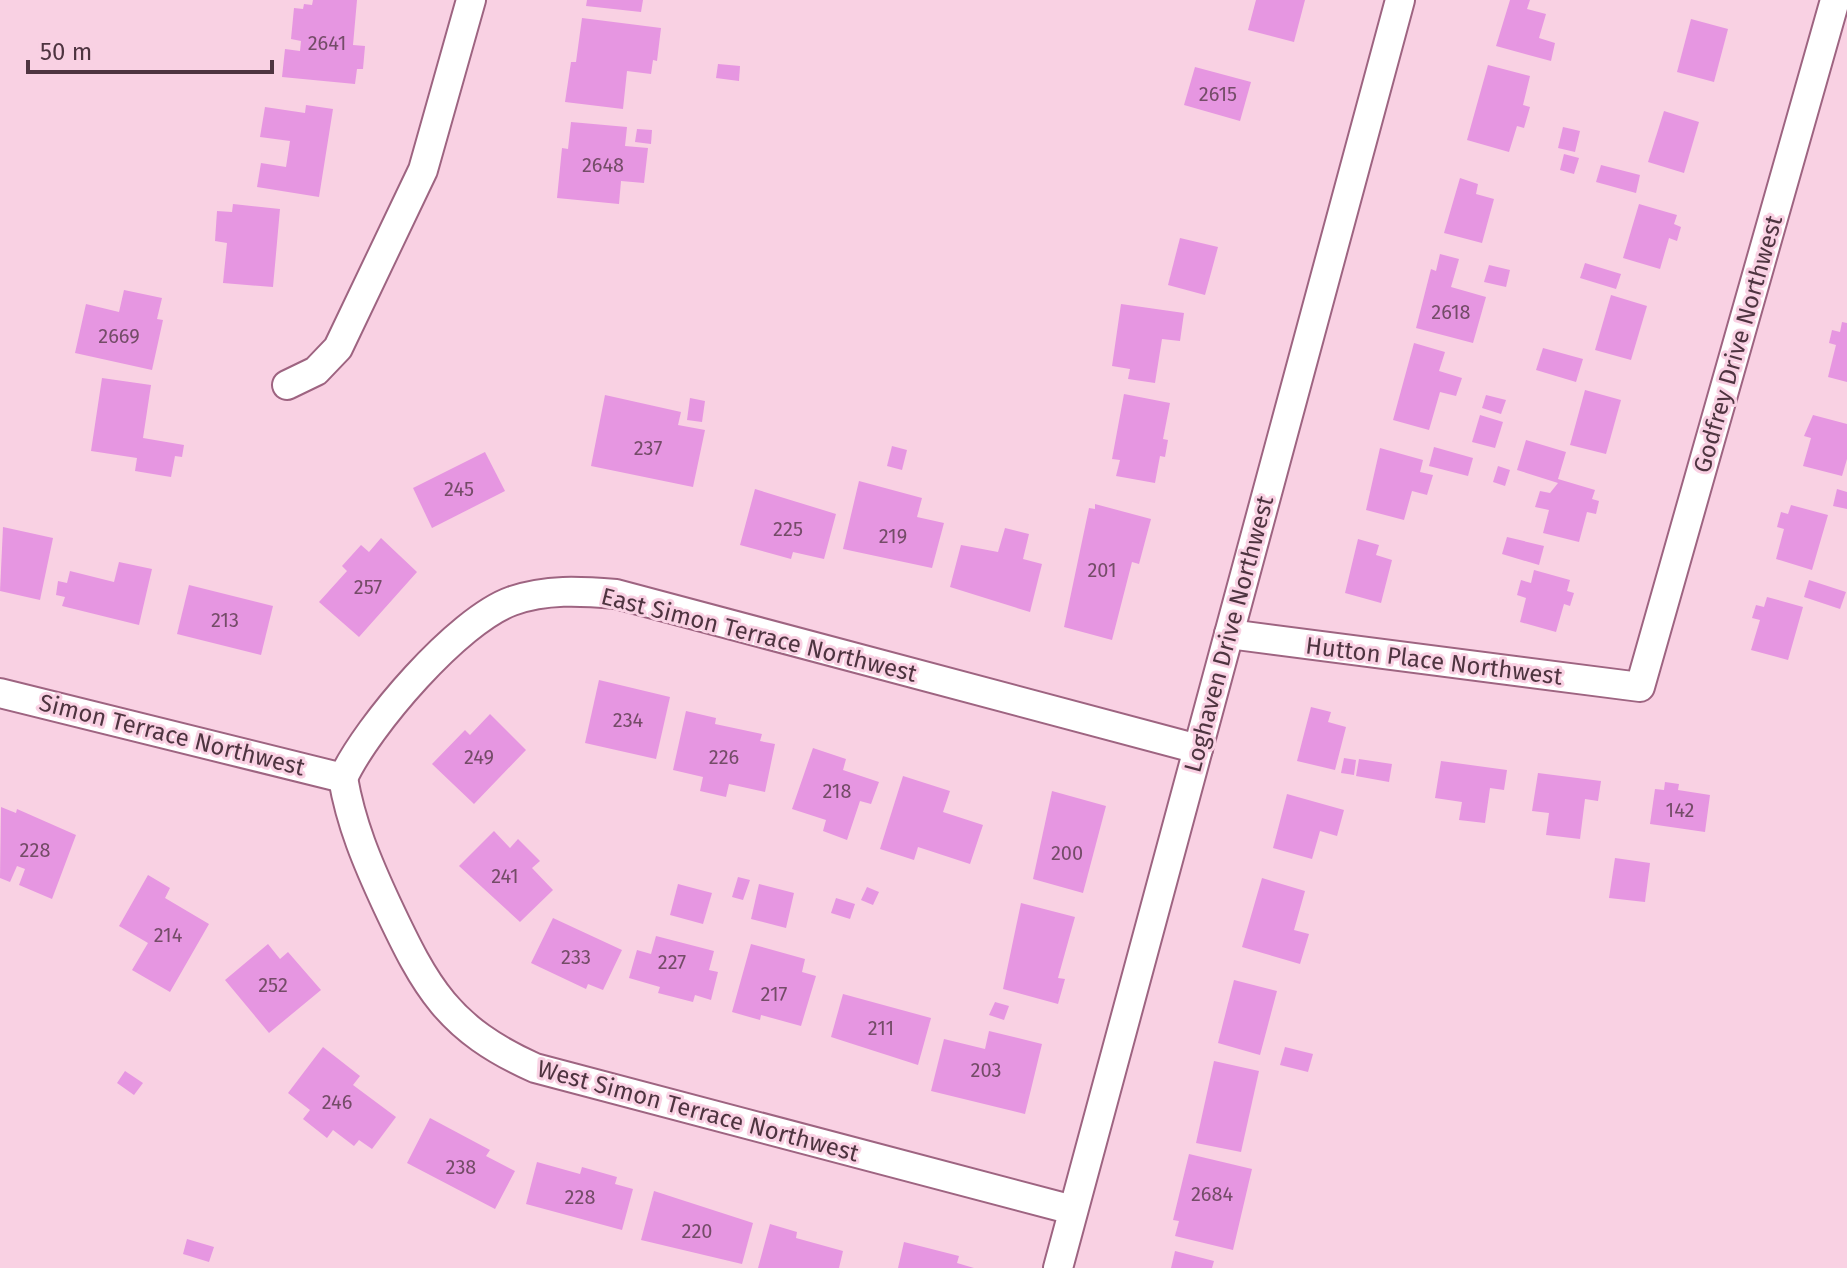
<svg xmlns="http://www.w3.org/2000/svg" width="1847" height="1268" viewBox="0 0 1847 1268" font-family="'Fira Sans',sans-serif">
<rect width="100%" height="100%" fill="#f9d1e3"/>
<g fill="#e696e1">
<path d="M313 0H357L353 45 365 46 363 69H357L355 84 282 77 285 49 300 51 301 41 291 39 294 8 303 9 304 4 312 5Z"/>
<path d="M587 0H643L641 12 586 6Z"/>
<path d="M1256 0H1305L1294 42 1248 30Z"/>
<path d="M1510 0H1530L1527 9 1546 14 1539 38 1555 43 1551 61 1496 46Z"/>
<path d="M582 18 661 28 657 61 653 60 651 74 627 71 623 109 565 102 571 62H576Z"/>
<path d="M1691 19 1728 29 1714 82 1677 72Z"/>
<path d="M718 64 740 66 739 81 716 78Z"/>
<path d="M1488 65 1530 76 1523 105 1530 107 1524 128 1517 126 1509 152 1467 140Z"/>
<path d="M1195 67 1251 82 1240 121 1184 105Z"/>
<path d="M306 105 333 109 319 197 257 187 261 163 286 167 290 141 260 137 265 107 305 113Z"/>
<path d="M1664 111 1699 122 1684 173 1648 162Z"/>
<path d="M571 122 627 127 625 146 648 148 644 183 621 181 619 204 557 198 562 148 568 149Z"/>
<path d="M1563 127 1580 131 1575 152 1558 148Z"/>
<path d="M637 129 652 130 651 144 635 142Z"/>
<path d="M1564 154 1579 158 1574 174 1560 170Z"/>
<path d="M1601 165 1640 175 1636 193 1596 182Z"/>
<path d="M1460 178 1478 184 1476 194 1494 199 1482 243 1444 233Z"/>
<path d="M233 204 280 209 273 287 223 283 227 243 215 241 217 211 232 212Z"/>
<path d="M1639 204 1677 215 1674 224 1681 227 1677 241 1669 238 1660 269 1623 258Z"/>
<path d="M1180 238 1218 247 1205 295 1168 285Z"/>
<path d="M1440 254 1459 259 1451 287 1486 297 1473 343 1416 328 1431 269 1436 271Z"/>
<path d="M1585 263 1621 274 1616 289 1580 278Z"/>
<path d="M1489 265 1510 270 1506 287 1484 282Z"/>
<path d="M124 290 162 298 157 319 163 320 152 370 75 353 86 304 119 312Z"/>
<path d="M1611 295 1647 306 1631 360 1595 350Z"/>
<path d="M1121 304 1184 313 1180 341 1162 339 1155 383 1128 379 1130 369 1112 366Z"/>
<path d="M1842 322 1847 323V382L1828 377 1836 345 1829 343 1832 330 1840 332Z"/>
<path d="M1414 343 1445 352 1439 371 1462 378 1456 396 1440 392 1429 430 1393 420Z"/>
<path d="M1543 348 1583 359 1576 382 1536 370Z"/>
<path d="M102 378 151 385 143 438 184 445 182 457 175 456 171 477 135 471 137 458 91 451Z"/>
<path d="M1585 390 1621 400 1606 454 1570 445Z"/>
<path d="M1124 394 1170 403 1163 439 1168 440 1165 457 1160 456 1155 483 1116 476 1120 460 1112 459Z"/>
<path d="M605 395 681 412 678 425 705 430 693 487 591 466Z"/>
<path d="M1486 395 1506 400 1501 414 1482 408Z"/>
<path d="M690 398 705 401 702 422 687 420Z"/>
<path d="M1480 415 1503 422 1495 448 1472 442Z"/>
<path d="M1813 415 1847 424V459L1842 476 1803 466 1811 438 1804 436Z"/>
<path d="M1526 440 1566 452 1558 479 1595 490 1592 499 1599 501 1596 514 1587 512 1579 542 1543 533 1549 510 1535 507 1540 491 1550 493 1558 483 1517 470Z"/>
<path d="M892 446 907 450 902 470 887 466Z"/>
<path d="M1434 447 1473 458 1468 476 1429 466Z"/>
<path d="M1380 448 1423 460 1420 472 1433 475 1427 495 1412 491 1404 520 1366 510Z"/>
<path d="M485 452 505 491 432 528 413 488Z"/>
<path d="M1498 466 1510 470 1505 486 1493 482Z"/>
<path d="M859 481 922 498 917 517 944 523 932 568 843 549Z"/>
<path d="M755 489 836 514 824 559 793 552 791 559 740 545Z"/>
<path d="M1837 489 1847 492V509L1833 506Z"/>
<path d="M1095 504 1151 519 1139 564 1132 562 1112 640 1064 627 1089 508 1095 509Z"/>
<path d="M1791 505 1828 515 1812 570 1776 559 1784 529 1777 527 1781 512 1788 514Z"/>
<path d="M3 527 53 538 40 600 0 591Z"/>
<path d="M1005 528 1029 534 1023 559 1042 564 1030 612 950 587 961 545 998 552Z"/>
<path d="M1507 537 1544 546 1539 565 1502 554Z"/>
<path d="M381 538 417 572 359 637 319 602 347 571 342 566 361 545 369 552Z"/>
<path d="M1358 539 1379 545 1376 555 1392 560 1381 603 1345 593Z"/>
<path d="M119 562 152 569 139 625 62 606 65 597 56 595 58 581 67 583 70 571 114 582Z"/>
<path d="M1534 570 1570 580 1567 591 1574 593 1570 606 1564 604 1556 632 1520 622 1526 598 1517 595 1521 580 1531 583Z"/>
<path d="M1809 580 1846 592 1840 609 1804 597Z"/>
<path d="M189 585 273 606 261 655 177 634Z"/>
<path d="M1767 597 1803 607 1788 660 1751 650 1760 620 1752 618 1756 605 1764 607Z"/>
<path d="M599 680 670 697 656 759 585 743Z"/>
<path d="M1311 707 1331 712 1328 722 1346 727 1335 770 1297 761Z"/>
<path d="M686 711 716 718 715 724 762 734 760 741 775 744 765 792 729 784 726 797 700 791 703 777 673 770Z"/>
<path d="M490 714 526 750 474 804 432 764 465 730 470 735Z"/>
<path d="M813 748 846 759 843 770 879 782 871 804 860 801 847 840 823 831 826 820 792 809Z"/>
<path d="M1344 758 1356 760 1354 775 1341 773Z"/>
<path d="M1359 759 1392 764 1389 782 1356 776Z"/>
<path d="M1441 761 1507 770 1504 790 1490 788 1485 823 1459 820 1462 802 1435 798Z"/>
<path d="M1538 773 1601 781 1598 801 1585 799 1580 839 1546 835 1549 813 1532 811Z"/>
<path d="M903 776 950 791 943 812 983 825 970 864 918 847 914 860 880 849Z"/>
<path d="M1665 782 1679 784 1678 790 1710 795 1705 832 1650 824 1655 789 1664 790Z"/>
<path d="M1052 791 1106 806 1083 893 1033 879Z"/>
<path d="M1287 794 1344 810 1337 836 1320 831 1312 859 1273 848Z"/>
<path d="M1 807 16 813 17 809 76 835 52 899 19 885 25 869 17 866 10 882 0 878Z"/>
<path d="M494 831 510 848 518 839 540 861 532 868 553 890 520 922 459 866Z"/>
<path d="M1615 858 1650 863 1645 902 1609 898Z"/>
<path d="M148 875 170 888 165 898 209 924 170 992 132 970 148 943 119 926Z"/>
<path d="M738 877 750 880 743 900 732 897Z"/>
<path d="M1262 878 1305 891 1294 930 1309 934 1300 964 1242 947Z"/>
<path d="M678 884 712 893 703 924 670 915Z"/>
<path d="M759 884 794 893 786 928 751 919Z"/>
<path d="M867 887 879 892 873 905 861 900Z"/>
<path d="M836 898 855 904 850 919 831 913Z"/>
<path d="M1021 903 1075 917 1058 978 1065 979 1058 1004 1003 989Z"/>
<path d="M553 918 622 950 603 990 588 984 586 989 531 963Z"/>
<path d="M656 936 714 951 709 970 718 972 711 1000 695 995 693 1002 658 993 660 987 629 978 637 950 651 954Z"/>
<path d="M268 944 280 959 288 952 321 990 269 1033 225 980Z"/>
<path d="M751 944 805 959 802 972 816 976 801 1026 761 1015 760 1020 732 1012Z"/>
<path d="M1234 980 1277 991 1260 1055 1218 1043Z"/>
<path d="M843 994 931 1018 918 1065 831 1037Z"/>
<path d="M995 1002 1009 1006 1004 1020 989 1015Z"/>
<path d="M989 1031 1042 1044 1025 1114 931 1091 944 1039 985 1049Z"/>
<path d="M323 1047 360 1076 353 1085 396 1117 372 1149 359 1140 354 1146 333 1130 327 1138 303 1119 310 1110 288 1093Z"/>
<path d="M1285 1047 1313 1054 1308 1072 1280 1065Z"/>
<path d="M1214 1061 1259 1071 1241 1152 1196 1143Z"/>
<path d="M125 1071 143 1083 134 1095 117 1083Z"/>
<path d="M430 1118 490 1150 486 1156 515 1171 495 1209 407 1163Z"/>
<path d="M1189 1154 1252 1169 1233 1250 1175 1236 1179 1221 1173 1220Z"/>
<path d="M537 1162 580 1174 582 1167 617 1177 615 1184 633 1189 622 1230 526 1204Z"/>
<path d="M654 1191 753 1223 742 1264 641 1240Z"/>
<path d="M770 1224 797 1232 796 1238 843 1251 839 1268H758Z"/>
<path d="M187 1239 214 1247 209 1262 183 1254Z"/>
<path d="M904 1242 959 1256 957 1263 974 1268H898Z"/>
<path d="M1175 1251 1214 1261 1212 1268H1171Z"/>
</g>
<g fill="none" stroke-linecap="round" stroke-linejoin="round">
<defs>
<g id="minor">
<path d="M287 385 316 371 338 348 423 170 471 0"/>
<path d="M1229 634 1640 687 1835 0"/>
<path d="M0 693 343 778"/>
<path d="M343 778C367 726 458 620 512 601 546 589 580 591 616 594L1198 749"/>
<path d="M343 778C351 824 367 862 387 905 426 988 448 1029 535 1068L1073 1210"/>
<path d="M1058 1268 1400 0"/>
</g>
</defs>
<use href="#minor" stroke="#9e6481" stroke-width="32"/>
<use href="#minor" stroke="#fff" stroke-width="28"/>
</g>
<g text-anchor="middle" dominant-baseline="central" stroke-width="6" stroke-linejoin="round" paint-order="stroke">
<g font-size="20" fill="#744c68">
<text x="327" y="43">2641</text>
<text x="1218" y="94">2615</text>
<text x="603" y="165">2648</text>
<text x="1451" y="312">2618</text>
<text x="119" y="336">2669</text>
<text x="648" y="448">237</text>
<text x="459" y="489">245</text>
<text x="788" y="529">225</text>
<text x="893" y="536">219</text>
<text x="1102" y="570">201</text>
<text x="368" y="587">257</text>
<text x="225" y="620">213</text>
<text x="628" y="720">234</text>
<text x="479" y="757">249</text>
<text x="724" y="757">226</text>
<text x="837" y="791">218</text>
<text x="1680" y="810">142</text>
<text x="35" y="850">228</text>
<text x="1067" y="853">200</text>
<text x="505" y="876">241</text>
<text x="168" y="935">214</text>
<text x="576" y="957">233</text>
<text x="672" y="962">227</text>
<text x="273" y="985">252</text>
<text x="774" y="994">217</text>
<text x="881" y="1028">211</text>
<text x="986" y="1070">203</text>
<text x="337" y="1102">246</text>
<text x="461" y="1167">238</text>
<text x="1212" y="1194">2684</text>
<text x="580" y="1197">228</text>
<text x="697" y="1231">220</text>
</g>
<g font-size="24" fill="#4e3440" stroke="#f9d1e3">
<text transform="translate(1738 344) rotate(-74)">Godfrey Drive Northwest</text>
<text transform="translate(1229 634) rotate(-75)">Loghaven Drive Northwest</text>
<text transform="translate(759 635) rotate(14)">East Simon Terrace Northwest</text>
<text transform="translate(1434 661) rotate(7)">Hutton Place Northwest</text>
<text transform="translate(172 735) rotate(14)">Simon Terrace Northwest</text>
<text transform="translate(698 1111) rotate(15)">West Simon Terrace Northwest</text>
</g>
</g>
<path d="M28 60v12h244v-12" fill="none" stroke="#4e3440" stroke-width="4"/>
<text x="40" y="60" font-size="24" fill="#4e3440" stroke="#f9d1e3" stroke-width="6" paint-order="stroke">50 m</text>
</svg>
